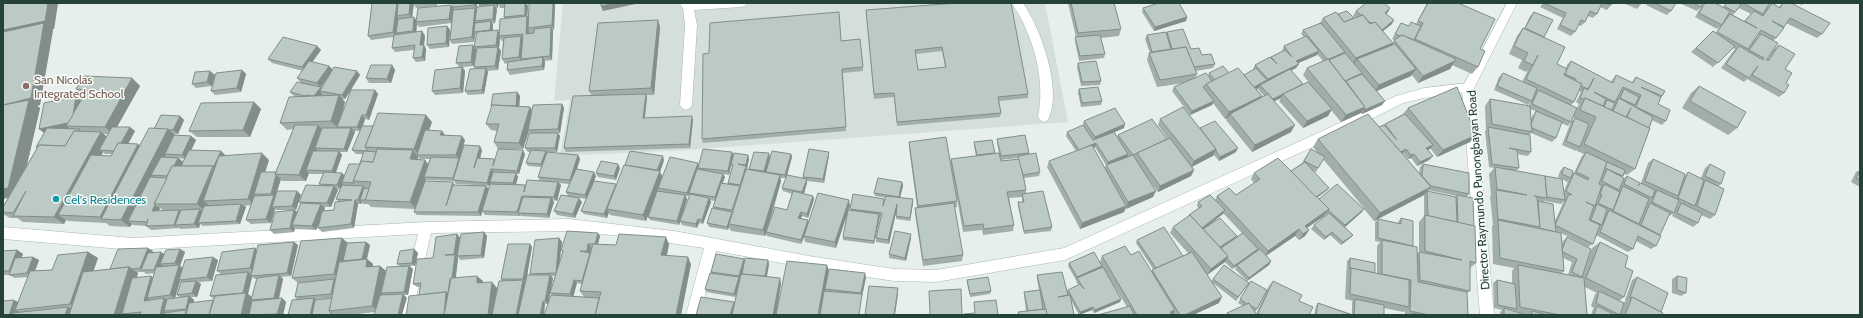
<svg xmlns="http://www.w3.org/2000/svg" width="1863" height="318" viewBox="0 0 1863 318" font-family="Cabin,sans-serif">
<rect width="100%" height="100%" fill="#e6efeb"/>
<path fill="#d4dfda" d="M563 3H1045L1068 122 687 150 560 156 570 100 554 101Z"/>
<g fill="none" stroke-linecap="round" stroke-linejoin="round">
<defs>
<g id="service">
<path d="M679 3H746L745 6 741 7 694 10 697 25 692 105 690 108 686 110 682 108 680 105 685 25 683 8Z"/>
<path d="M1012 3H1023C1041 29 1063 90 1048 120L1044 122 1040 120 1038 117C1044 87 1038 55 1025 27 1022 18 1016 11 1012 3Z"/>
</g>
<path id="minor" d="M1468 83 1472 85 1474 88 1472 91 1424 98 1403 103 1337 136 1065 260 936 282 894 281 809 268 716 251 700 315H686L704 248 622 236 569 231 431 233 412 315H398L418 234 133 250 3 239V227L133 238 426 222 569 219 674 231 809 256 894 269 936 270 1064 248 1329 128 1396 96 1424 88Z"/>
<path id="tertiary" d="M1507 3H1517L1474 88 1494 315H1480L1462 88Z"/>
</defs>
<use href="#service" stroke="#a8b8b2" stroke-width="1"/>
<use href="#minor" stroke="#a8b8b2" stroke-width="1"/>
<use href="#tertiary" stroke="#a8b8b2" stroke-width="1"/>
<use href="#service" fill="#fff" fill-rule="evenodd"/>
<use href="#minor" fill="#fff" fill-rule="evenodd"/>
<use href="#tertiary" fill="#fff" fill-rule="evenodd"/>
</g>
<g fill="#a1aea9" fill-rule="evenodd">
<path d="M3 3H58L54 29H52L53 30 40 105 37 106 40 108 27 165 37 148 36 147 76 96 81 100 84 95 76 89 132 78 140 86 117 127 135 131 128 144 140 145 154 129 180 116 184 120 178 134H174L175 135 191 136 196 140 191 150 221 151 225 155 269 160 265 172H276L293 129 287 130 280 123 295 97 290 92 301 83 297 78 303 71 272 63 268 59 317 46 321 50 312 62 329 66 332 70 357 71 360 75 351 90H375L378 94 369 120 365 119 363 126H373L432 122 429 130 445 135V136L465 140 460 159 482 150 480 158 495 159 525 154 519 174H516L518 177 516 184 525 185V186L540 181 538 177 541 167 528 166 526 163 530 152H528L525 148 530 133 529 131 523 149H498L494 142 497 131 491 130 486 124 517 92 520 96 519 106 530 107 532 111 562 104 564 108 560 133H558L560 136 557 152H546L578 155 580 159 577 169 596 176 593 183 616 185 664 160 660 172 662 177 698 163 699 166 733 155H748L749 159 747 169 749 170V169L770 157 766 173H767L766 172 791 154 792 157 787 176 803 178V177L829 152V155L824 183 807 181V183L804 194 813 196 814 199 808 218 802 216 800 218 808 220V222L850 206 848 210H851L850 209 884 199 885 201 886 198 875 196 874 193 902 182 903 186 900 198 913 199V203L910 221 896 219V212L889 244 876 242V238L881 217 879 216 874 244 843 240V237L848 210 836 248 805 242 804 237 801 244 767 236 766 234 765 236 731 231 729 227 728 230 709 227 707 223 714 208 713 207 715 201 710 200 711 202 703 224 699 223 697 228 682 225 680 221 690 195 689 194 688 196H686L687 199 679 225 650 220 648 217V215L646 221 610 215 609 212 607 218 584 214 581 211 586 199 568 196 566 192 569 184 559 183 561 185 557 201 553 200 554 202 549 218 521 216 520 215V216L485 215 482 211 481 216 417 215 414 212 415 209 371 207 368 204H363L362 202 361 204H358L354 228 322 232 318 228 320 222 316 230 296 229 295 228 294 232 274 234 270 230 292 210H276L275 209 271 223 251 224 246 220 251 205 244 206 246 207 240 224 203 226 200 224 199 228 180 229 179 228 151 230 146 226 133 225 132 224 130 227 110 226 106 223 68 221 66 220 64 224 23 222 17 218H10L3 214V207L8 198ZM331 72 322 88 321 87ZM351 91 341 117 345 102 342 99H345ZM354 131H360L352 150 356 154H363L360 163V164L344 175 336 173 342 155 340 152H347L355 132ZM103 134H108L107 137ZM103 152 105 154H112L111 156H101ZM418 157 420 159H430L428 164 425 160H418ZM179 158 184 159 183 162ZM731 165 732 167 728 183V184L722 183 725 177 723 174 729 175ZM309 173 310 174H323L319 184 321 185 299 202 301 203 297 212 295 210H296L301 195 297 191 275 197 281 179 282 181H306ZM780 178H786L782 188 783 191 792 194 787 210 770 222 781 181ZM426 179 427 180 454 181 456 184 476 185H455L453 182 425 181ZM486 186H490L486 200ZM337 189H340L336 199 339 202 334 210 324 211 325 208 324 207H331L338 190ZM160 208 163 210H177L159 211Z"/>
<path d="M372 3H437V6L416 8 414 4 412 17 416 20 451 5 453 7V3H477V7H480L479 5V3H526L528 6 527 16 528 18 530 3H554L555 5 554 30H553V31L552 60 544 61 545 62 544 70 510 75 507 70V63L505 64 502 59 503 41H502L500 38 499 48 501 51 498 70 487 71 488 72 484 94 468 95 465 91 475 69 474 67 477 51 476 50 474 66 463 67 465 71 463 93 435 95 432 91 459 67 456 63 473 45 474 47 476 35 475 34 474 42 452 44 450 40 452 23 419 27 417 24 416 32 422 31 425 36 424 45 426 49 425 61 416 62 413 58 414 50 395 52 392 48 394 37 371 40 368 36ZM498 4 500 8H504V17L505 19 499 33 493 31V25L492 24 495 23 497 9 496 8H498Z"/>
<path d="M957 3 1028 94V98L999 101 1001 113 1000 117 897 126 894 97 874 99 866 10ZM942 51 945 67 918 70 916 54Z"/>
<path d="M1068 3H1114L1121 29 1119 36 1101 38 1105 54 1104 58 1079 61 1075 41 1076 37Z"/>
<path d="M1427 3H1458L1480 49 1478 67 1472 74 1452 65 1450 69 1418 83 1412 75 1411 76 1377 91 1382 105 1362 114 1361 113 1341 122 1331 110 1328 116 1303 128 1279 101 1281 98 1274 101 1291 132 1252 152 1226 120 1228 118 1225 119 1213 103 1212 105 1190 115 1172 91 1174 87 1184 83 1157 87 1147 60 1149 53H1150L1145 39 1147 35 1166 33 1167 32 1191 49 1202 55 1215 64 1213 68 1196 71 1197 74 1195 78 1208 76 1209 73H1229L1244 75 1253 70V69L1255 65 1271 58V57L1282 51 1284 46 1304 37 1301 34 1303 30 1320 23 1323 18 1338 14 1354 18H1356L1353 16 1356 11 1390 8 1388 12 1386 14 1392 24 1383 31 1392 43 1395 40 1392 39 1401 23 1409 26 1416 24ZM1317 54 1323 61 1307 68 1303 75 1310 84H1303L1291 71 1296 68 1299 64 1298 63 1317 55ZM1259 88 1258 89 1264 96 1260 98 1262 96 1256 89Z"/>
<path d="M1543 3H1612L1611 5 1607 10 1600 7 1597 14 1593 18 1588 16 1585 22 1581 26 1578 25 1575 32 1571 36 1557 29 1563 18 1540 7Z"/>
<path d="M1623 3H1642L1637 9Z"/>
<path d="M1647 3H1676L1671 11 1667 15 1646 5Z"/>
<path d="M1679 3H1703L1702 7 1704 3H1715L1723 7 1726 3H1767V7L1772 3 1779 7 1782 3H1791L1822 34 1817 38 1786 23 1776 38 1773 41 1774 49 1779 45 1785 69 1786 83 1784 93 1779 97 1747 79 1748 78 1744 82 1721 68 1735 49 1733 48 1713 67 1691 52 1713 31 1716 33 1720 27 1717 29 1695 17 1701 7 1697 11ZM1739 8 1751 14 1744 21 1733 15ZM1758 35 1759 36 1756 38 1747 50ZM1773 51 1767 60H1766Z"/>
<path d="M1797 3H1804L1802 5Z"/>
<path d="M1143 8 1187 17 1186 21 1154 31 1142 12Z"/>
<path d="M1534 12 1544 38 1557 64 1566 68 1567 65 1571 61 1611 82 1612 80 1616 75 1631 83 1636 77 1662 96 1658 104 1666 121 1662 125 1652 120 1635 169 1627 175 1624 174 1622 177 1623 179 1627 176 1639 184 1641 183 1648 163 1653 159 1685 176 1688 172 1701 178 1705 168 1710 164 1721 184 1718 186 1715 215 1710 219 1701 215 1698 223 1693 227 1672 216 1676 207 1679 204 1677 203 1674 213 1669 216H1668L1660 235 1659 236 1656 246 1651 249 1636 241 1633 249 1628 252 1596 235 1593 244 1588 247 1561 233 1562 243 1563 241 1567 237 1585 267 1592 248 1600 242 1625 267 1624 297 1619 301 1623 303 1626 301 1625 300 1632 280 1637 277 1661 312 1662 315H1591L1593 309 1594 308 1591 306 1595 294 1597 293 1585 287 1587 315H1500V312L1502 310 1494 308 1493 283 1497 280 1512 283V271L1514 268 1493 264 1492 226 1493 225 1490 196 1491 195 1489 174 1494 168 1489 167 1485 131 1486 130 1485 106 1490 99 1529 106 1530 102 1528 105 1494 90 1499 77 1503 73 1522 82 1528 70 1526 72 1518 68 1522 60 1509 54 1517 36 1523 28 1524 29 1530 16ZM1579 91 1581 92 1576 102 1579 104 1577 108 1571 105 1574 102ZM1530 109 1536 111 1533 115 1531 119ZM1573 117 1589 124 1575 118 1571 122 1562 145 1576 151 1578 149 1577 151 1584 154 1582 156 1574 173 1572 174 1564 167 1560 171 1558 177 1562 179 1516 171 1519 168 1517 154 1528 156 1531 152 1529 135 1531 133 1552 142 1556 138 1561 123 1568 126 1571 122ZM1562 179 1567 182 1568 181 1564 191ZM1545 201 1561 204 1564 201 1555 221 1543 202ZM1563 258 1572 262 1568 275 1561 274 1564 271Z"/>
<path d="M658 20 660 27 654 95H646L647 98 645 118 693 120 690 148 566 152 564 148 592 96 589 91Z"/>
<path d="M447 26 450 30 449 47 430 49 427 45Z"/>
<path d="M860 39 863 71 843 73 846 131 703 143 702 139 841 41Z"/>
<path d="M1078 63 1101 81 1100 85 1081 86 1077 67Z"/>
<path d="M392 65 395 70 391 83H369L366 78Z"/>
<path d="M242 70 246 74 241 92 215 95 211 91Z"/>
<path d="M215 75 212 86 196 88 192 84Z"/>
<path d="M1699 86 1737 128 1728 135 1682 108 1691 93Z"/>
<path d="M1079 89 1102 101 1101 105 1081 107 1078 93Z"/>
<path d="M254 102 261 109 250 137H197L189 131Z"/>
<path d="M1408 108 1476 135 1470 142 1437 157 1430 148 1428 150 1433 156 1429 160 1417 166 1411 158 1408 159 1403 153H1402L1419 173 1420 167 1423 164 1469 194 1466 197 1476 263 1470 268V291L1467 293 1468 315H1405V311L1403 312 1384 308V315H1314L1316 306 1318 303 1352 314V302L1353 301 1345 299 1347 261 1350 258 1375 273H1377V246L1380 242 1375 241V222L1378 219 1398 223V222L1401 218 1413 246 1418 254 1419 252V222L1424 216V195L1374 221 1364 209 1362 212 1344 227 1353 235 1350 238 1341 245 1330 235 1324 240 1311 229 1314 225 1326 215V214L1324 216 1307 228 1309 230 1305 236 1299 240 1295 236 1266 256 1271 261 1269 265 1247 281 1235 269 1237 266 1232 269 1225 262 1207 275 1205 272 1211 281 1213 279 1249 283 1236 301 1213 283 1219 303 1193 315H1174L1173 314V315H1098L1127 307 1107 274 1121 299 1120 302 1094 313 1092 310 1079 315 1071 300 1074 315H1018V312L1026 311 1024 295V292L1039 290 1037 279V275L1067 292 1068 290 1078 285 1076 281 1077 279 1076 280 1068 266 1069 263 1100 262 1102 256 1131 255 1151 272 1152 270 1153 269 1136 243 1137 240 1183 256 1188 253 1170 233 1173 227 1199 209 1197 206 1198 202 1215 200 1217 196 1236 195 1254 183 1251 179 1254 173 1291 171 1302 163 1311 149 1318 153 1313 147 1318 139 1379 127 1385 124 1403 114ZM1323 159 1364 208 1319 199 1317 198 1326 191 1329 188 1313 171 1316 172ZM1428 190 1457 196 1456 197 1427 191ZM1223 213 1242 233 1235 238 1205 228Z"/>
<path d="M1160 119 1200 128 1236 152 1219 161 1214 155 1192 167 1194 170 1191 176 1158 192 1150 181 1153 197 1126 208 1124 212 1080 229 1047 167 1049 161 1076 151 1066 136 1067 132 1093 140 1083 125 1084 121 1124 128 1114 132 1118 137V135L1167 139H1168L1158 125ZM1095 147 1106 165 1105 168 1093 148Z"/>
<path d="M997 139 1029 153V154L1040 172 1039 176 1024 178 1026 190V193L1052 227 1051 231 1024 234 1018 206V202H1022V197L1009 198 1014 225 1013 231 983 235 982 230 963 232 951 165V159L976 156 974 146V142L992 140 995 154 999 153 997 143ZM1018 158V159L1001 161 1000 160Z"/>
<path d="M909 142 957 201V207L954 208 963 255 962 261 923 266 915 214V208L917 207 909 148Z"/>
<path d="M620 168 616 180 598 177 596 173Z"/>
<path d="M1860 170V187L1851 182 1856 172Z"/>
<path d="M582 202 575 218 557 215 554 211Z"/>
<path d="M484 232 487 236 484 258 460 260 458 256 456 277 483 281 482 283 497 288 502 280 501 279 530 244 532 247 527 275H531L530 274 559 238 562 242 559 263 563 252 561 250 600 236 598 244 616 245 669 244 667 256 691 264 681 315 552 295 550 293 555 276H551L553 278 548 304 419 295 420 287H417L413 284 433 258 457 234 460 238 458 251ZM577 283 582 284 580 291 584 297 573 296Z"/>
<path d="M911 238 906 261 889 258V254Z"/>
<path d="M366 242 370 245 367 259 373 264V266H380L386 271 400 266 397 264 414 249 418 253 415 266H410L413 269 408 295H404L407 298 375 312 349 315H288L298 300 295 297 298 283 292 278 348 243ZM332 298 316 300 315 299Z"/>
<path d="M298 245 291 276 281 277 283 279 279 299 282 298 286 302 283 315H3L14 300 18 302 28 277 15 278 9 275H3V251L17 250 23 254 21 258 33 257 39 260 35 271 52 270 88 252 98 258 93 271 110 269 153 251V253L161 252 164 254 180 249 185 252 180 266 183 268 218 260 212 281 199 282 201 284 197 297H191L194 300V303L213 300 214 299 210 296 221 274 217 271 255 248 257 250ZM137 272H144L146 274 155 273 153 277H137L138 273ZM252 277 255 279H257L252 297 248 294ZM180 281 181 282 177 295 180 297 175 298Z"/>
<path d="M744 259 745 260H768L769 264 767 276 781 283 776 315H696L734 302 735 303 737 290 735 297 706 292 705 289 711 273V272Z"/>
<path d="M827 265 828 270 866 277 862 297 776 315Z"/>
<path d="M1677 276 1686 293 1681 296 1672 293V279Z"/>
<path d="M967 280 991 291 990 294 970 297 967 283Z"/>
<path d="M1251 281 1257 309 1255 312 1256 314 1269 286 1273 281 1299 301 1309 315H1226L1227 313 1243 306 1238 303Z"/>
</g>
<g fill="#838d89">
<path d="M48 3H58L54 29H52L53 30 40 105 37 106 40 108 20 195 3 199V30Z"/>
<path d="M397 3H400L397 16 398 18 397 33H396V36L393 32Z"/>
<path d="M410 3H414L412 18 409 14Z"/>
<path d="M474 3H477V9L474 5Z"/>
<path d="M495 3H498V8Z"/>
<path d="M525 3H526L528 6 527 19 525 15Z"/>
<path d="M553 3H554L555 5 554 30 552 25Z"/>
<path d="M617 3H640L603 11 601 6Z"/>
<path d="M451 5 454 9 452 23 449 19Z"/>
<path d="M494 5 497 9 495 23 493 19Z"/>
<path d="M475 8 477 12 475 21 476 23 474 32 475 34 474 42 472 37Z"/>
<path d="M1390 8 1388 12 1382 17 1385 13Z"/>
<path d="M527 16 530 20 528 28 529 31V38L526 34Z"/>
<path d="M414 17 417 21 416 22 417 24 416 35 413 31Z"/>
<path d="M1187 17 1186 21 1154 31 1155 27Z"/>
<path d="M658 20 660 27 654 95 651 88Z"/>
<path d="M1394 20 1392 24 1378 35 1381 31Z"/>
<path d="M491 21 493 25V34L490 30Z"/>
<path d="M447 26 450 30 449 47 446 43Z"/>
<path d="M551 27 553 31 552 60 550 56Z"/>
<path d="M498 30 500 35 499 36 500 38 499 48 501 51 498 70 495 66 498 48 496 45Z"/>
<path d="M422 31 425 36 424 45 426 49 425 61 422 57 420 45Z"/>
<path d="M521 36 523 40 521 59 522 61 519 57Z"/>
<path d="M1393 43 1388 51 1357 59 1354 64 1352 65 1356 58Z"/>
<path d="M473 45 476 50 474 66 471 62Z"/>
<path d="M317 46 321 50 306 71 302 67Z"/>
<path d="M1319 51 1317 55 1294 65 1296 61Z"/>
<path d="M1345 52 1342 57 1328 63V60Z"/>
<path d="M543 57 545 62 544 70 542 66Z"/>
<path d="M1455 61 1450 69 1418 83 1423 76Z"/>
<path d="M1299 64 1296 68 1266 83 1268 79Z"/>
<path d="M392 65 395 70 391 83 387 79Z"/>
<path d="M329 66 333 70 321 87 324 91H320L322 94 318 100 314 96 320 87 317 83Z"/>
<path d="M462 67 465 71 463 93 460 88Z"/>
<path d="M486 68 488 72 484 94 482 90Z"/>
<path d="M1416 69 1411 76 1374 92 1379 85Z"/>
<path d="M242 70 246 74 241 92 237 88Z"/>
<path d="M210 71 215 75 212 86 207 82Z"/>
<path d="M357 71 360 75 345 99 342 95Z"/>
<path d="M132 78 140 86 113 134 105 127Z"/>
<path d="M1267 80 1265 84 1260 85 1259 88 1252 91 1254 87Z"/>
<path d="M375 90 378 94 369 120 366 115Z"/>
<path d="M517 92 520 96 519 110 516 106Z"/>
<path d="M646 94 647 98 644 122 643 118Z"/>
<path d="M1283 94 1281 98 1271 103 1273 99Z"/>
<path d="M339 95 345 102 338 128 331 121Z"/>
<path d="M76 96 81 101 66 126 69 128 44 133 39 129Z"/>
<path d="M1262 96 1258 103 1230 114 1228 118 1225 119 1229 112Z"/>
<path d="M1214 101 1212 105 1190 115 1192 111Z"/>
<path d="M1385 101 1382 105 1362 114 1364 110Z"/>
<path d="M254 102 261 109 250 137 243 130Z"/>
<path d="M562 104 564 108 560 133 558 129Z"/>
<path d="M530 107 534 114 523 149 519 143Z"/>
<path d="M1365 107 1361 113 1341 122 1346 115Z"/>
<path d="M1332 109 1328 116 1303 128 1307 121Z"/>
<path d="M362 115 365 119 361 131 357 127Z"/>
<path d="M426 115 432 122 420 155H419L414 149Z"/>
<path d="M180 116 184 120 178 134 173 130Z"/>
<path d="M692 116 693 120 690 148 689 144Z"/>
<path d="M1125 124 1124 128 1094 141 1095 137Z"/>
<path d="M318 125 325 132 315 148 318 151 306 170 309 173 306 181 299 175Z"/>
<path d="M1295 125 1291 132 1252 152 1255 145Z"/>
<path d="M130 127 135 131 122 155 117 151Z"/>
<path d="M351 128 355 132 347 152 344 149Z"/>
<path d="M168 129 176 136 165 154 166 155 156 176 151 175 155 178 128 221 132 224 130 227 121 220Z"/>
<path d="M442 131 445 135 443 139 440 135Z"/>
<path d="M101 132 110 139 99 150 103 152 68 215H58L66 220 64 224 54 217Z"/>
<path d="M558 133 560 136 557 152 555 148Z"/>
<path d="M1476 135 1470 142 1437 157 1443 150Z"/>
<path d="M191 136 196 140 187 159 182 155Z"/>
<path d="M462 136 465 140 459 159 455 180 453 178 459 159 456 155Z"/>
<path d="M1096 143 1095 147 1078 154 1079 150Z"/>
<path d="M138 144 147 151 104 220 100 217Z"/>
<path d="M1433 145 1430 149 1423 152 1426 148Z"/>
<path d="M480 146 482 150 477 172 474 168Z"/>
<path d="M1238 148 1236 152 1219 161 1220 157Z"/>
<path d="M1216 149 1213 156 1191 167 1194 161Z"/>
<path d="M1406 149 1403 153 1393 158 1396 154Z"/>
<path d="M413 150 418 157 415 166 410 159Z"/>
<path d="M523 150 525 154 519 174 517 171Z"/>
<path d="M221 151 225 155 203 201 208 204 205 211 197 204Z"/>
<path d="M339 151 342 155 335 174 332 171Z"/>
<path d="M546 151 548 155 544 167 541 164Z"/>
<path d="M732 152 734 156 731 164V165L729 175 728 171Z"/>
<path d="M829 152V155L824 183 823 179Z"/>
<path d="M262 153 269 160 258 194H254L257 198 255 205 248 199Z"/>
<path d="M769 153 770 157 765 175 764 171Z"/>
<path d="M791 154 792 157 786 178 785 175Z"/>
<path d="M1128 154 1127 158 1107 166 1108 162Z"/>
<path d="M1414 154 1411 158 1408 159 1411 155Z"/>
<path d="M578 155 580 159 572 184 570 180Z"/>
<path d="M748 155 749 159 747 169 746 165Z"/>
<path d="M663 156 664 160 660 172 663 177 658 188V189L646 221 643 215 657 172Z"/>
<path d="M1433 156 1429 160 1417 166 1420 162Z"/>
<path d="M178 158 183 162 174 180 169 176Z"/>
<path d="M425 160 430 167 424 177 426 179 416 209 410 202Z"/>
<path d="M698 163 699 166 690 193H689V194L688 196 687 193Z"/>
<path d="M618 164 620 168 616 180 614 176Z"/>
<path d="M491 169 494 173 490 182 491 183 490 186 487 183Z"/>
<path d="M1194 170 1191 176 1158 192 1160 186Z"/>
<path d="M594 172 596 176 587 199 585 195Z"/>
<path d="M342 173 346 177 342 182 343 184 341 189 337 185Z"/>
<path d="M516 173 518 177 515 187 513 183Z"/>
<path d="M723 174 725 177 716 201 715 197Z"/>
<path d="M276 175 281 179 272 207 275 209 271 223 266 219 273 196 271 194Z"/>
<path d="M780 175 781 181 766 232V234L765 236 763 230Z"/>
<path d="M807 179V183L803 196 802 192Z"/>
<path d="M558 182 561 185 557 201 554 197Z"/>
<path d="M902 182 903 186 899 201V197Z"/>
<path d="M334 186 338 190 331 207 327 203Z"/>
<path d="M363 186 367 189 360 200 362 202 361 204 358 200Z"/>
<path d="M486 186 489 189 481 216 478 212Z"/>
<path d="M1431 187 1424 195 1374 221 1380 213Z"/>
<path d="M1329 188 1326 191 1312 201 1315 197Z"/>
<path d="M297 191 301 195 296 210 292 206Z"/>
<path d="M1156 191 1153 197 1126 209 1128 202Z"/>
<path d="M685 195 687 199 679 225 677 221Z"/>
<path d="M522 196 524 199 518 213 520 215V216L517 212Z"/>
<path d="M813 196 814 199 808 218 807 214Z"/>
<path d="M551 198 554 202 549 218 547 214Z"/>
<path d="M579 198 582 202 575 218 573 214Z"/>
<path d="M709 198 711 202 703 224 702 220Z"/>
<path d="M913 199V203L910 221V218Z"/>
<path d="M355 200 358 204 354 228 351 224Z"/>
<path d="M849 200 850 206 836 248 835 242Z"/>
<path d="M241 204 246 207 240 224 236 221Z"/>
<path d="M321 204 325 208 316 230 312 226Z"/>
<path d="M897 204V208L889 244 888 240Z"/>
<path d="M155 205 160 208 157 215 152 211Z"/>
<path d="M1126 206 1124 212 1080 229 1082 223Z"/>
<path d="M200 209 204 213 198 223 200 224 199 228 194 224Z"/>
<path d="M607 209 609 212 607 218 604 214Z"/>
<path d="M1329 209 1324 216 1301 232 1305 226Z"/>
<path d="M1364 209 1362 212 1343 229 1345 225Z"/>
<path d="M179 210 184 214 175 225 179 228 174 225Z"/>
<path d="M294 210 299 213 292 225 295 228 294 232 290 228Z"/>
<path d="M1225 210 1223 214 1200 232 1201 229Z"/>
<path d="M732 212 733 215 729 224V227L728 230 727 227Z"/>
<path d="M801 212 802 216 799 222 798 218Z"/>
<path d="M879 214 880 217 874 244V241Z"/>
<path d="M698 219 699 223 697 228 696 224Z"/>
<path d="M808 220 809 224 804 236V237L801 244V240Z"/>
<path d="M1299 229 1295 236 1264 257 1268 251Z"/>
<path d="M1309 230 1305 236 1299 240 1303 234Z"/>
<path d="M484 232 487 236 484 258 481 255Z"/>
<path d="M1332 232 1330 235 1324 240 1326 237Z"/>
<path d="M598 233 600 236 597 248 595 245Z"/>
<path d="M457 234 460 238 458 258 454 254Z"/>
<path d="M911 234V238L906 261 905 258Z"/>
<path d="M1353 235 1350 238 1341 245 1343 242Z"/>
<path d="M1237 236 1235 239 1219 250 1218 249Z"/>
<path d="M666 237 669 244 665 262 661 255Z"/>
<path d="M342 238 349 244 341 280 334 274Z"/>
<path d="M559 238 562 242 558 276 556 273Z"/>
<path d="M294 242 298 245 291 276 287 273Z"/>
<path d="M366 242 370 245 366 263 362 259Z"/>
<path d="M530 244 532 247 526 282 523 279Z"/>
<path d="M588 244 591 248 589 255 587 251Z"/>
<path d="M148 248 153 251 146 270H143L140 268Z"/>
<path d="M255 248 259 252 254 271 250 268Z"/>
<path d="M180 249 185 252 180 266 184 269 179 280 180 281 175 298 170 295 179 266 175 263Z"/>
<path d="M414 249 418 253 415 266 412 263Z"/>
<path d="M1258 249 1256 252 1232 269 1234 266Z"/>
<path d="M17 250 23 254 15 274 9 271Z"/>
<path d="M88 252 98 258 80 310 70 304Z"/>
<path d="M161 252 166 256 160 264 162 265 159 273 154 270Z"/>
<path d="M590 253 592 256 584 284 582 281Z"/>
<path d="M455 255 458 259 455 282 452 279Z"/>
<path d="M1228 256 1225 262 1207 275 1211 269Z"/>
<path d="M33 257 39 260 33 276 27 273Z"/>
<path d="M213 257 218 260 212 281 207 277Z"/>
<path d="M688 257 691 264 681 315H676Z"/>
<path d="M367 259 373 264 372 273 366 267Z"/>
<path d="M744 259 745 262 740 279 739 276Z"/>
<path d="M768 260 769 264 766 281 765 277Z"/>
<path d="M1271 261 1269 265 1247 281 1249 278Z"/>
<path d="M827 265 829 271 825 289V290L820 315H818Z"/>
<path d="M380 266 386 271 381 293 382 294 379 312 372 306Z"/>
<path d="M409 266 413 269 408 295 404 292Z"/>
<path d="M1102 266 1101 269 1077 278V279L1076 280 1077 277Z"/>
<path d="M129 267 138 273 126 314H122L123 315H114Z"/>
<path d="M248 272 252 275 251 276 252 277 248 294 254 299 251 300 253 301 250 315H241L246 295 243 293Z"/>
<path d="M865 273 866 277 862 296 861 293Z"/>
<path d="M279 275 283 279 278 301 274 298Z"/>
<path d="M550 275 553 278 548 304 545 301Z"/>
<path d="M151 276 156 279 147 298 150 300 149 304 144 301Z"/>
<path d="M477 276 483 281 482 289 477 283Z"/>
<path d="M739 277 740 281 735 297 734 294Z"/>
<path d="M780 278 781 283 776 315H773Z"/>
<path d="M334 279 338 282 335 297 331 294Z"/>
<path d="M523 280 526 283 520 315H516Z"/>
<path d="M574 280 577 283 573 298 570 294Z"/>
<path d="M196 281 201 284 197 297 192 293Z"/>
<path d="M492 282 497 288 494 315H488Z"/>
<path d="M898 288V294L895 315H894Z"/>
<path d="M446 292 452 297 444 315Z"/>
<path d="M403 294 407 298 402 315H398Z"/>
<path d="M189 296 194 300 191 312 186 309Z"/>
<path d="M1222 297 1219 303 1193 315H1185Z"/>
<path d="M164 298 169 301 164 311 166 313V315H160Z"/>
<path d="M282 298 286 302 283 315H278L277 314Z"/>
<path d="M314 298 318 301 315 315H310Z"/>
<path d="M1121 299 1120 302 1094 313 1095 310Z"/>
<path d="M14 300 25 306 15 310 22 313 21 315H9Z"/>
<path d="M543 301 545 304 544 315H540Z"/>
<path d="M734 302 736 307 734 315H730Z"/>
<path d="M68 307 78 312 77 315H65Z"/>
<path d="M1093 307 1092 310 1079 315 1080 312Z"/>
<path d="M1175 310 1173 315H1169L1170 312Z"/>
</g>
<g fill="#bbcac4" stroke="#838d89" fill-rule="evenodd">
<path d="M3 3H48L45 21 3 30Z"/>
<path d="M372 3H397L393 32 368 36Z"/>
<path d="M398 3H410L409 14 397 16Z"/>
<path d="M453 3H474V5L453 7Z"/>
<path d="M479 3H495L479 5Z"/>
<path d="M505 3H525V15L504 17Z"/>
<path d="M535 3H553L552 25 528 28 529 4Z"/>
<path d="M601 3H617L601 6Z"/>
<path d="M957 3H1011L1028 94 998 97 1001 113 897 122 894 93 874 94 866 10ZM942 47 946 67 918 70 915 50Z"/>
<path d="M1071 3H1114L1121 29 1078 33Z"/>
<path d="M1159 3H1179L1187 17 1155 27 1143 8Z"/>
<path d="M1366 3H1384L1390 8 1385 13 1394 20 1382 30 1375 22 1371 23 1368 21 1363 15H1361L1356 11Z"/>
<path d="M1428 3H1458L1495 19 1480 49 1485 51 1478 67 1415 39 1423 23 1418 21Z"/>
<path d="M1544 3H1602L1597 14 1590 11 1585 22 1581 20 1575 32 1560 25 1566 13Z"/>
<path d="M1605 3H1612L1611 5Z"/>
<path d="M1655 3H1676L1671 11Z"/>
<path d="M1693 3H1703L1701 7Z"/>
<path d="M1705 3H1715L1730 11 1722 25 1699 13Z"/>
<path d="M1727 3H1738L1741 5 1735 12 1724 6Z"/>
<path d="M1743 3H1767L1769 4 1763 14Z"/>
<path d="M1772 3 1780 8 1783 3H1791L1830 23 1822 34 1790 18 1784 27 1772 21 1784 28 1776 38 1761 30 1748 49 1717 32 1730 14 1757 28 1745 21 1754 11 1763 16Z"/>
<path d="M451 5 449 19 416 22 418 8Z"/>
<path d="M494 5 493 19 475 21 477 7Z"/>
<path d="M475 8 472 37 450 40 453 10Z"/>
<path d="M1347 11 1354 18 1344 22 1338 14Z"/>
<path d="M839 12 841 41 860 39 863 67 842 69 846 127 702 139 703 54 709 53 710 23Z"/>
<path d="M1336 12 1344 22 1363 15 1370 24 1375 22 1393 43 1356 58 1323 18Z"/>
<path d="M1534 12 1553 20 1544 37 1525 28Z"/>
<path d="M527 16 526 34 534 33V29L551 27 550 56 521 59 523 34 499 36 500 19Z"/>
<path d="M414 17 413 31 396 33 398 19Z"/>
<path d="M658 20 651 88 589 91 598 23Z"/>
<path d="M491 21 490 30 474 32 475 23Z"/>
<path d="M1411 22 1421 26 1414 40 1402 35 1400 36 1395 34 1401 23 1409 26Z"/>
<path d="M44 23 31 98 3 105V32Z"/>
<path d="M1321 23 1345 52 1329 59H1327L1303 30Z"/>
<path d="M447 26 446 43 427 45 428 28Z"/>
<path d="M1523 28 1565 47 1557 64 1567 69 1564 75 1582 84 1574 102 1526 79 1538 55 1533 65 1524 61 1528 53 1514 46Z"/>
<path d="M1183 29 1191 49 1199 48 1202 55 1211 54 1215 64 1194 67 1186 47 1172 49 1167 32Z"/>
<path d="M498 30 496 45 474 47 477 32Z"/>
<path d="M422 31 420 45H424L422 57 413 58 415 45 392 48 394 35Z"/>
<path d="M1713 31 1735 46 1718 63 1696 48Z"/>
<path d="M1166 32 1171 49 1152 52 1147 35Z"/>
<path d="M1761 34 1778 43 1766 60H1769L1779 45 1795 54 1785 69 1792 73 1786 83 1789 85 1784 93 1752 75 1758 66 1749 78 1726 64 1739 46 1763 60 1764 58 1749 50Z"/>
<path d="M1100 35 1105 54 1080 56 1075 37Z"/>
<path d="M1402 35 1456 59 1455 61 1423 76 1394 40Z"/>
<path d="M521 36 519 57 502 59 504 38Z"/>
<path d="M1306 36 1319 51 1296 61 1299 64 1268 79 1255 65 1270 57 1277 64 1271 57 1285 50 1292 57 1284 46Z"/>
<path d="M283 37 317 46 302 67 268 59Z"/>
<path d="M1395 44 1416 69 1379 85 1357 59Z"/>
<path d="M473 45 471 62 456 63 459 46Z"/>
<path d="M498 47 495 66 474 67 477 48Z"/>
<path d="M1186 47 1197 74 1160 80 1149 53Z"/>
<path d="M1345 53 1362 73 1345 81 1329 60Z"/>
<path d="M543 57 542 66 507 70 508 62Z"/>
<path d="M1328 59 1365 107 1346 115 1307 68Z"/>
<path d="M309 61 329 66 317 83 297 78Z"/>
<path d="M1096 61 1101 81 1082 82 1078 63Z"/>
<path d="M1571 61 1613 83 1616 75 1633 83 1636 77 1665 91 1662 96 1641 87 1661 97 1658 104 1670 110 1666 121 1636 107 1641 95 1623 87 1615 102 1594 92 1606 99 1603 106 1585 98 1583 99 1580 98 1584 88 1588 90 1594 78 1588 89 1581 86 1582 84 1576 81V79L1565 74Z"/>
<path d="M371 65H392L387 79 366 78Z"/>
<path d="M1223 66 1229 73 1215 80 1209 73Z"/>
<path d="M334 67 357 71 342 95 320 91Z"/>
<path d="M462 67 460 88 432 91 435 70Z"/>
<path d="M486 68 482 90 465 91 470 69Z"/>
<path d="M1238 68 1262 96 1229 112 1206 84Z"/>
<path d="M1256 68 1267 80 1254 87 1244 75Z"/>
<path d="M1290 69 1303 84 1273 99 1260 85Z"/>
<path d="M242 70 237 88 211 91 216 73Z"/>
<path d="M210 71 207 82 192 84 195 72Z"/>
<path d="M1206 73 1212 81 1206 84 1205 86 1203 87 1214 101 1192 111 1174 87Z"/>
<path d="M1503 73 1537 88 1532 101 1497 86Z"/>
<path d="M1362 74 1385 101 1364 110V109L1365 107 1346 81Z"/>
<path d="M84 76 132 78 105 127 66 126 87 90 76 89Z"/>
<path d="M297 82 321 87 314 96 306 95 305 96 290 92Z"/>
<path d="M1308 82 1332 109 1307 121 1283 94Z"/>
<path d="M1699 86 1746 112 1737 128 1690 101Z"/>
<path d="M1098 87 1102 101 1082 103 1079 89Z"/>
<path d="M1457 87 1476 135 1443 150 1408 108Z"/>
<path d="M1624 89 1639 97 1635 105 1620 98Z"/>
<path d="M351 90H375L366 115H362L357 127H337Z"/>
<path d="M1538 90 1577 108 1571 122 1532 104Z"/>
<path d="M517 92 516 106 492 105 491 106 493 94Z"/>
<path d="M646 94 643 118 692 116 689 144 564 148 573 96Z"/>
<path d="M1268 94 1295 125 1255 145 1230 114Z"/>
<path d="M339 95 331 121 280 123 289 97Z"/>
<path d="M76 96 73 115 68 123 39 129 44 103Z"/>
<path d="M1585 98 1650 128 1635 169 1584 144 1596 117 1580 110Z"/>
<path d="M1619 98 1653 117 1649 128 1627 117 1631 108 1626 117 1613 111Z"/>
<path d="M1490 99 1530 106 1532 132 1492 124Z"/>
<path d="M29 100 8 188 3 189V105Z"/>
<path d="M1607 100 1615 103 1612 110 1604 107Z"/>
<path d="M254 102 243 130 189 131 201 103Z"/>
<path d="M562 104 558 129 528 130 533 105Z"/>
<path d="M492 105 530 107 519 143 494 142 499 124H486Z"/>
<path d="M1183 107 1216 149 1194 161 1160 119Z"/>
<path d="M1115 108 1125 124 1095 137 1084 121Z"/>
<path d="M1536 111 1562 122 1556 138 1532 128 1531 124Z"/>
<path d="M378 113 426 115 414 149 365 147Z"/>
<path d="M1368 114 1431 187 1380 213 1318 139Z"/>
<path d="M1405 114 1433 145 1426 148 1433 156 1420 162 1414 154 1411 155 1406 149 1401 152 1379 127 1384 125 1397 140 1385 124Z"/>
<path d="M161 115 180 116 173 130 154 129Z"/>
<path d="M1575 118 1589 124 1580 147 1566 141Z"/>
<path d="M1152 119 1167 139 1133 155 1118 135Z"/>
<path d="M1215 121 1238 148 1220 157 1216 151V149L1200 128Z"/>
<path d="M295 125H318L299 175 275 174Z"/>
<path d="M1083 125 1093 140 1114 132 1128 154 1108 162 1096 143 1079 150 1067 132Z"/>
<path d="M362 126H373L365 147 367 149 366 151 352 150Z"/>
<path d="M112 127H130L121 143H118L114 151 99 150Z"/>
<path d="M1488 127 1530 135 1531 152 1509 148 1517 150 1519 168 1492 164Z"/>
<path d="M47 128 80 129 79 131H74L65 146 39 145 37 147H36Z"/>
<path d="M149 128 168 129 121 220 101 219Z"/>
<path d="M322 128H351L344 149 315 148Z"/>
<path d="M425 130 442 131 440 135 462 136 456 155H417Z"/>
<path d="M74 131 101 132 54 217 13 216 26 191 13 213 3 212V207L39 145 65 146Z"/>
<path d="M529 133H558L555 148H525Z"/>
<path d="M174 135 191 136 182 155 165 154Z"/>
<path d="M1025 135 1029 153 1001 156 997 139Z"/>
<path d="M946 137 957 201 918 206 909 142Z"/>
<path d="M1170 138 1194 170 1160 186 1137 153Z"/>
<path d="M992 140 995 153 977 155 974 142Z"/>
<path d="M118 143 138 144 100 217 58 215 91 155 111 156Z"/>
<path d="M464 145 480 146 474 168 477 158 494 159 493 166 498 149 523 150 517 171 491 169 487 183 453 180Z"/>
<path d="M1092 145 1126 206 1082 223 1049 161Z"/>
<path d="M377 149 413 150 410 159 425 160 410 202 365 200 371 182 353 181 361 161 373 162Z"/>
<path d="M703 149 732 152 728 171 698 168Z"/>
<path d="M809 149 829 152 823 179 803 177Z"/>
<path d="M1311 149 1325 157 1318 168 1304 161Z"/>
<path d="M189 150 221 151 213 168V166H181Z"/>
<path d="M531 150 546 151 541 164 526 163Z"/>
<path d="M313 151H339L332 171 306 170Z"/>
<path d="M364 151 376 152 373 162 361 161V163H360Z"/>
<path d="M630 151 663 156 657 170 625 165Z"/>
<path d="M772 151 791 154 785 175 766 172Z"/>
<path d="M547 152 578 155 570 180 538 177Z"/>
<path d="M754 152 769 153 764 171 749 169Z"/>
<path d="M1586 152 1607 162 1599 184 1602 185 1595 206 1586 202 1594 206 1589 220 1600 225 1593 244 1555 225 1569 194 1572 195 1566 191 1574 173 1588 180 1589 178 1576 172Z"/>
<path d="M262 153 248 199 203 201 219 156Z"/>
<path d="M734 153 748 155 746 165 738 164 746 166 740 185 728 183 733 164H731Z"/>
<path d="M999 153 1001 161 1020 159 1026 190 1007 192 1014 225 984 229 983 224 964 226 951 159Z"/>
<path d="M1036 153 1040 172 1023 175 1018 156Z"/>
<path d="M1133 155 1156 191 1128 202 1106 165Z"/>
<path d="M161 157 178 158 174 166H172L167 176 151 175Z"/>
<path d="M431 157 459 158 453 178 424 177Z"/>
<path d="M670 157 698 163 687 193 658 188Z"/>
<path d="M1278 158 1329 209 1305 226 1309 230 1303 234 1299 229 1268 251 1217 196 1229 188 1236 195 1260 179 1254 173Z"/>
<path d="M1653 159 1685 174 1678 196 1645 181Z"/>
<path d="M601 161 618 164 614 176 596 173Z"/>
<path d="M1305 162 1329 188 1316 197 1291 171Z"/>
<path d="M1607 162 1625 170 1623 176 1605 168Z"/>
<path d="M349 164H360L353 181 354 183 342 182Z"/>
<path d="M1423 164 1469 173V194L1431 186 1422 176Z"/>
<path d="M1710 164 1725 172 1721 184 1705 176Z"/>
<path d="M624 165 660 171 643 215 607 209Z"/>
<path d="M172 166H213L197 204H154Z"/>
<path d="M1495 167 1545 176 1547 198 1534 196 1537 197 1540 227 1498 219 1496 190 1527 195 1497 189Z"/>
<path d="M1564 167 1573 171 1571 178 1562 174Z"/>
<path d="M576 169 594 172 585 195 566 192Z"/>
<path d="M697 169 723 174 715 197 689 193Z"/>
<path d="M746 169 780 175 763 230 729 224Z"/>
<path d="M1607 169 1624 178 1619 190 1602 181Z"/>
<path d="M1860 171V180L1856 178Z"/>
<path d="M261 172H276L275 174 276 175 271 194H254Z"/>
<path d="M324 172 342 173 337 185 319 184Z"/>
<path d="M493 172 516 173 513 183 490 182Z"/>
<path d="M1688 172 1704 180 1695 206 1678 198Z"/>
<path d="M787 175 807 179 802 192 782 188Z"/>
<path d="M1545 176 1562 179 1565 200 1547 197Z"/>
<path d="M1627 176 1640 183 1638 186 1641 183 1655 190 1652 198 1624 184Z"/>
<path d="M150 177 167 178 154 204 155 205 152 211 179 210 174 225 146 226 148 219 147 222 128 221Z"/>
<path d="M878 178 902 182 899 197 874 193Z"/>
<path d="M527 180 558 182 554 197 522 196 517 212 482 211 490 184 525 185 524 192Z"/>
<path d="M1705 180 1724 189 1715 215 1697 206Z"/>
<path d="M425 181 453 182 446 206 453 185 486 186 478 212H414Z"/>
<path d="M594 181 616 184 604 214 581 211Z"/>
<path d="M721 183 740 186 732 210 713 207Z"/>
<path d="M1337 184 1364 209 1345 225 1328 210 1329 209 1319 199Z"/>
<path d="M1604 184 1620 192 1613 210 1598 203 1602 195 1600 194Z"/>
<path d="M306 185 334 186 327 203 299 202Z"/>
<path d="M342 185 363 186 358 200H355L351 224 318 228 322 211 334 210 335 202 352 200 336 199Z"/>
<path d="M1623 186 1649 199 1639 224 1613 211Z"/>
<path d="M364 188 369 189 365 200H360Z"/>
<path d="M1657 190 1679 200 1674 213 1652 202Z"/>
<path d="M277 191H297L292 206 272 207Z"/>
<path d="M657 191 685 195 677 221 648 217Z"/>
<path d="M793 191 813 196 807 214 801 212 798 218 808 220 801 240 766 232 775 207 787 210Z"/>
<path d="M1043 191 1052 227 1024 231 1018 202H1024L1022 194Z"/>
<path d="M1427 191 1456 197 1457 222 1428 216Z"/>
<path d="M818 193 849 200 835 242 804 236Z"/>
<path d="M690 194 709 198 702 220 698 219 696 224 680 221Z"/>
<path d="M853 194 884 199 883 206 886 196 913 199 910 218 896 216 897 204 888 240 876 238 882 213 850 209Z"/>
<path d="M274 195 266 219 246 220 254 196Z"/>
<path d="M561 195 579 198 573 214 554 211Z"/>
<path d="M1210 195 1225 210 1202 228 1190 215V216L1189 215 1202 206 1198 202Z"/>
<path d="M1457 195 1473 198 1474 226 1458 223Z"/>
<path d="M523 197 551 198 547 214 518 213Z"/>
<path d="M1538 201 1553 204 1556 232 1539 228 1540 227Z"/>
<path d="M301 203 321 204 312 226 292 225Z"/>
<path d="M954 203 963 255 923 260 915 208Z"/>
<path d="M1650 203 1670 213 1660 235 1641 225Z"/>
<path d="M1681 203 1702 213 1698 223 1677 213Z"/>
<path d="M241 204 236 221 198 223 204 206Z"/>
<path d="M1597 204 1607 209 1602 225 1591 220Z"/>
<path d="M712 208 732 212 727 227 707 223Z"/>
<path d="M200 209 194 224 175 225 181 210Z"/>
<path d="M294 210 290 228 270 230 275 212Z"/>
<path d="M848 210 879 214 874 241 843 237Z"/>
<path d="M1609 210 1661 236 1656 246 1638 236 1633 249 1600 232Z"/>
<path d="M1329 213 1353 235 1343 242 1332 232 1326 237 1314 225Z"/>
<path d="M1190 215 1228 256 1211 269 1173 227Z"/>
<path d="M1425 215 1475 226 1476 263 1470 261V291L1420 280 1419 252 1462 260 1425 251Z"/>
<path d="M1220 218 1237 236 1220 247 1203 229Z"/>
<path d="M1401 218 1413 221V246L1378 238V219L1401 224Z"/>
<path d="M1498 220 1561 233 1564 271 1500 258Z"/>
<path d="M1164 227 1183 256 1156 268 1137 240Z"/>
<path d="M567 231 598 233 595 244H588L587 251H580L590 253 582 281 574 280 570 294 550 293 563 251 561 250Z"/>
<path d="M895 231 911 234 905 258 889 254Z"/>
<path d="M484 232 481 255 457 256 461 234Z"/>
<path d="M1243 233 1258 249 1234 266 1227 258 1228 256 1221 248Z"/>
<path d="M457 234 454 254 445 255H455L452 278H451L450 279 448 293 446 292 419 295 421 283 413 284 417 259 433 258 436 237Z"/>
<path d="M619 234 666 237 661 255 688 257 676 315H595L601 292 580 291 593 244 616 245Z"/>
<path d="M1567 237 1591 249 1582 277 1572 272 1577 259 1563 252 1562 250Z"/>
<path d="M342 238 334 274 292 278 301 241Z"/>
<path d="M559 238 556 273 530 274 535 240Z"/>
<path d="M1382 240 1417 247 1418 282 1467 292 1468 315H1429L1410 311 1411 280 1382 274Z"/>
<path d="M294 242 287 273 251 276 258 245Z"/>
<path d="M366 242 362 259 343 261 347 243Z"/>
<path d="M1600 242 1628 256 1625 267 1633 271 1624 297 1586 278Z"/>
<path d="M508 244H530L523 279H501Z"/>
<path d="M1125 246 1131 255 1139 251 1175 310 1170 312 1172 315H1137L1102 256Z"/>
<path d="M148 248 140 268 132 269 129 267 110 269 118 249Z"/>
<path d="M255 248 250 268 217 271 222 252Z"/>
<path d="M180 249 175 263 160 264 166 250Z"/>
<path d="M414 249 412 263 397 264 400 251Z"/>
<path d="M1260 249 1271 261 1249 278 1237 265Z"/>
<path d="M17 250 9 271H3V251Z"/>
<path d="M88 252 70 304 15 310 30 271 52 270 58 255Z"/>
<path d="M161 252 154 270H141L148 253Z"/>
<path d="M1094 252 1102 266 1077 277 1069 263Z"/>
<path d="M1192 252 1222 297 1185 315H1180L1152 270Z"/>
<path d="M716 254 744 259 739 276 711 272Z"/>
<path d="M33 257 27 273 9 275 15 258Z"/>
<path d="M213 257 207 277 179 280 185 260Z"/>
<path d="M745 258 768 260 765 276 742 274Z"/>
<path d="M1350 258 1375 263V273L1351 268 1350 269Z"/>
<path d="M367 259 366 267 380 266 372 306 329 311 339 262Z"/>
<path d="M787 261 827 265 818 315H776Z"/>
<path d="M179 265 170 295 147 298 156 267Z"/>
<path d="M1224 265 1249 283 1238 297 1213 279Z"/>
<path d="M1518 265 1584 278 1587 315H1560L1520 307Z"/>
<path d="M409 266 404 292 381 293 387 267Z"/>
<path d="M129 267 114 315H69L83 272Z"/>
<path d="M1103 267 1121 299 1095 310 1093 307 1080 312 1068 290 1080 284 1084 289 1077 278Z"/>
<path d="M1351 268 1409 280V307L1350 294Z"/>
<path d="M829 269 865 273 861 293 825 289Z"/>
<path d="M248 272 243 293 210 296 216 275Z"/>
<path d="M1062 272 1068 295 1058 297 1070 295 1074 315H1047L1037 275Z"/>
<path d="M710 273 739 277 734 294 705 289Z"/>
<path d="M741 274 780 278 773 315H732Z"/>
<path d="M279 275 274 298 251 300 257 278Z"/>
<path d="M527 275H550L545 301H543L540 315H518Z"/>
<path d="M151 276 144 301 164 298 160 315H140L141 312 122 314 132 278Z"/>
<path d="M477 276V283L492 282 488 315H444L451 278Z"/>
<path d="M1677 276 1687 278 1686 293 1677 290Z"/>
<path d="M988 277 991 291 970 294 967 280Z"/>
<path d="M1637 277 1668 293 1661 312 1632 297 1630 298V297Z"/>
<path d="M334 279 331 294 295 297 298 283Z"/>
<path d="M523 280 516 315H492L499 281Z"/>
<path d="M1497 280 1515 284 1517 309 1498 305Z"/>
<path d="M196 281 192 293 177 295 181 282Z"/>
<path d="M1251 281 1267 290 1257 309 1251 306 1249 303 1247 304 1240 299Z"/>
<path d="M1273 281 1302 295 1299 301 1313 307 1309 315H1261L1258 313Z"/>
<path d="M869 286 898 288 894 315H865Z"/>
<path d="M961 289 962 315H930L929 291Z"/>
<path d="M1040 290 1043 309 1028 311 1024 292Z"/>
<path d="M824 291 862 294 859 315H820Z"/>
<path d="M1599 291 1624 303 1620 315 1596 303Z"/>
<path d="M446 292 444 315H406L409 296Z"/>
<path d="M246 293 241 315H209L215 296Z"/>
<path d="M403 294 398 315H374L380 295Z"/>
<path d="M551 295 599 298 595 315H576V314V315H544Z"/>
<path d="M189 296 186 309 164 311 167 299Z"/>
<path d="M701 297 734 302 730 315H696Z"/>
<path d="M1632 297 1663 313 1662 315H1625Z"/>
<path d="M282 298 277 314 249 315 252 301Z"/>
<path d="M314 298 310 315H288L292 300Z"/>
<path d="M332 298 329 311 331 313V315H312L315 300Z"/>
<path d="M1355 299 1384 305V315H1354Z"/>
<path d="M14 300 9 315H3V301Z"/>
<path d="M213 300 209 315H186L189 303Z"/>
<path d="M996 300 998 315H965L964 314 975 313 974 302Z"/>
<path d="M1249 303 1257 315H1228L1227 313Z"/>
<path d="M1318 303 1352 315H1316Z"/>
<path d="M1130 306 1134 315H1098Z"/>
<path d="M1597 306 1615 315H1594Z"/>
<path d="M68 307 65 315H12L13 313Z"/>
<path d="M1504 308 1526 315H1504Z"/>
<path d="M1046 309 1047 315H1019L1018 312Z"/>
<path d="M186 310 185 315H163L164 313Z"/>
<path d="M1532 311 1547 315H1532Z"/>
<path d="M1412 313 1422 315H1412Z"/>
</g>
<circle fill="#8d6e63" stroke="#f7fbf9" stroke-width="1.5" cx="26" cy="86" r="4"/>
<circle fill="#0f9aa8" stroke="#f7fbf9" stroke-width="1.5" cx="56" cy="199" r="4"/>
<g text-anchor="middle" dominant-baseline="central" stroke-width="3" stroke-linejoin="round" paint-order="stroke">
<g font-size="12" fill="#785e54" stroke="#f7fbf9" text-anchor="start">
<text x="34" y="79">San Nicolas<tspan x="34" dy="14">Integrated School</tspan></text>
</g>
<g font-size="12" fill="#24423a" stroke="#f7fbf9">
<text transform="translate(1478 190) rotate(-94)">Director Raymundo Punongbayan Road</text>
</g>
<g font-size="12" fill="#0d838f" stroke="#f7fbf9" text-anchor="start">
<text x="64" y="199">Cel's Residences</text>
</g>
</g>
<rect width="1863" height="318" fill="none" stroke="#24423a" stroke-width="8"/>
</svg>
